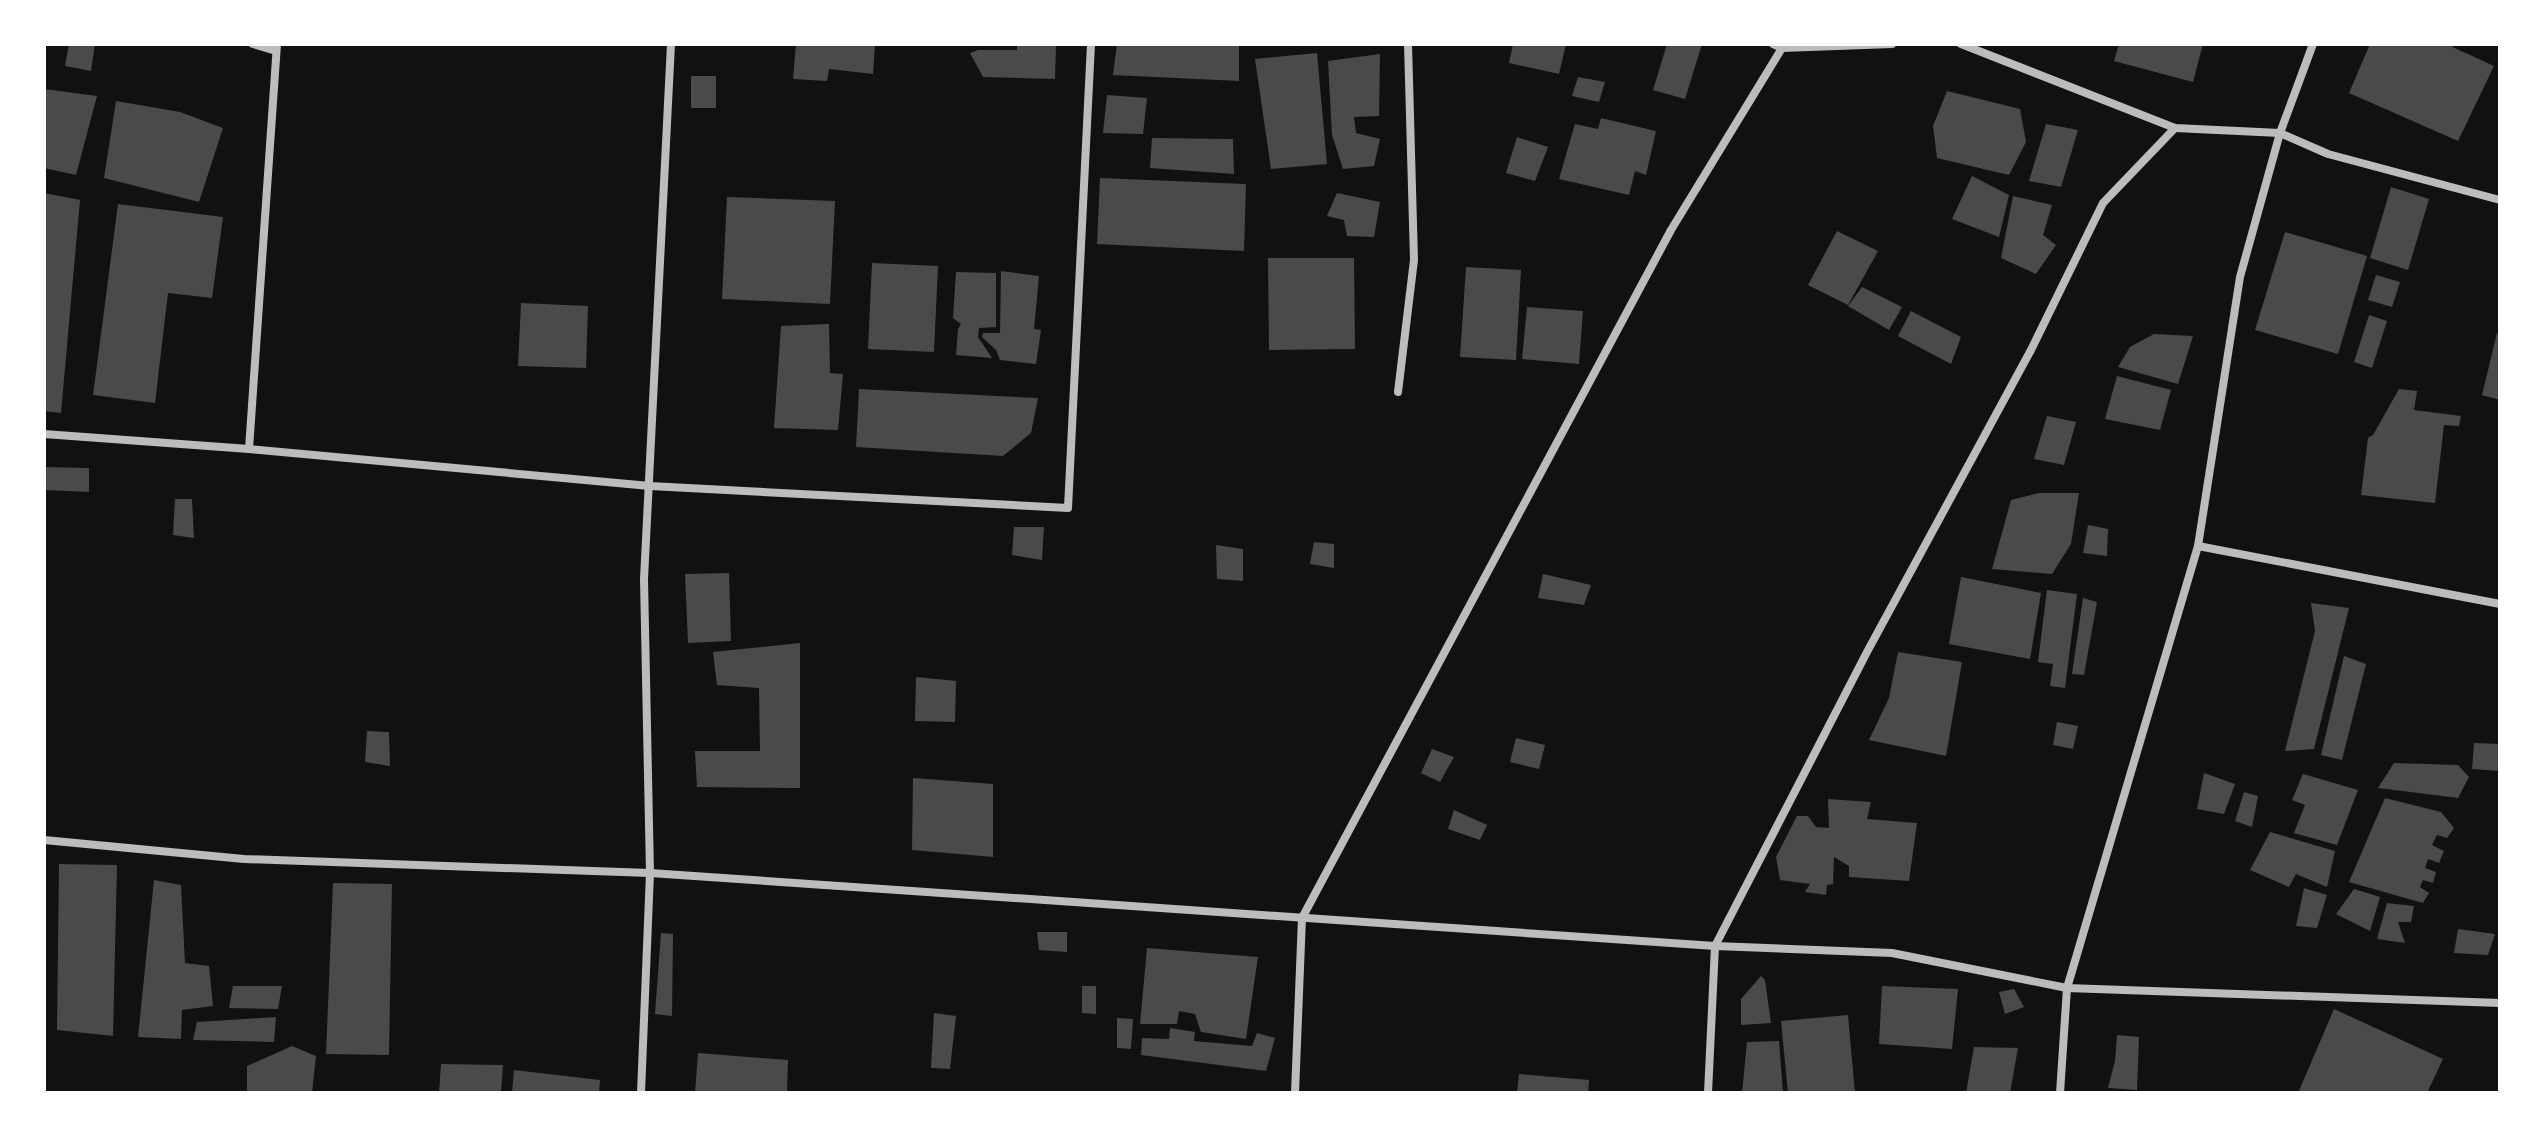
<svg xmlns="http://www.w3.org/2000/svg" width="2544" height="1137" viewBox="0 0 2544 1137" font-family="'PT Sans',sans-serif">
<rect width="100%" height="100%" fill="#111"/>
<g fill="#4a4a4a">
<path d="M69 44H95L91 71 65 66Z"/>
<path d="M796 44H875L873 74 829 69 827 81 793 79Z"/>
<path d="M1017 44 1056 45 1055 79 983 77 970 53 978 50H1017Z"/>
<path d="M1117 44H1239V81L1113 75Z"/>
<path d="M1513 44H1566L1559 74 1509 63Z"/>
<path d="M1667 44H1702L1685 99 1653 90Z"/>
<path d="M2119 44H2203L2193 82 2114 61Z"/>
<path d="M2370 44H2446L2494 66 2458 141 2349 93Z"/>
<path d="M1317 53 1327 164 1271 169 1255 59Z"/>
<path d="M1380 54 1379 116 1354 117 1356 133 1380 139 1374 166 1343 169 1332 135 1328 61Z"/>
<rect x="691" y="76" width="25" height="32"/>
<path d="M1578 77 1605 82 1599 102 1572 96Z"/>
<path d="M44 89 97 96 76 175 44 168Z"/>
<path d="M1947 91 2020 109 2026 142 2009 175 1937 158 1933 126Z"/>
<path d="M1107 95 1147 98 1143 134 1103 133Z"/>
<path d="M116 101 180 112 223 128 199 202 104 178Z"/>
<path d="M1601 118 1656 131 1646 175 1635 171 1629 195 1559 179 1575 124 1598 129Z"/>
<path d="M2046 124 2078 130 2061 187 2029 181Z"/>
<path d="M1517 137 1548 147 1535 181 1506 173Z"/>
<path d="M1152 138 1233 139 1234 174 1150 168Z"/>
<path d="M1972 176 2009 195 1999 237 1952 219Z"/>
<path d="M1100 178 1246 184 1244 251 1097 244Z"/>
<path d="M2391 187 2429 199 2408 270 2370 258Z"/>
<path d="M44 193 80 200 61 413 44 411Z"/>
<path d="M1337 193 1380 202 1374 237 1347 236 1344 220 1327 216Z"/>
<path d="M2013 196 2052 205 2043 235 2056 245 2036 274 2001 258Z"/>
<path d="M727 197 835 201 830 304 722 299Z"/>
<path d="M118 204 223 217 212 298 168 293 155 403 93 395Z"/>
<path d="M1837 231 1878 251 1848 305 1808 285Z"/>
<path d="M2285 232 2367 256 2338 354 2255 330Z"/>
<path d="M1268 258H1354L1355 349 1269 350Z"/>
<path d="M872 263 938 266 934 352 868 349Z"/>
<path d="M1466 267 1521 270 1516 360 1460 357Z"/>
<path d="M1001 271 1039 276 1034 329 1041 330 1036 364 1000 360 996 350 982 337 983 333H1000Z"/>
<path d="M956 272 996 273V327L979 328 978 337 992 358 956 355 958 329 961 324 953 318Z"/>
<path d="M2376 275 2400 282 2392 307 2368 300Z"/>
<path d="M1862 287 1902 307 1889 330 1848 306Z"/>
<path d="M521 303 588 306 586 368 518 366Z"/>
<path d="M1527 307 1583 311 1579 364 1522 359Z"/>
<path d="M1911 311 1961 337 1951 364 1898 336Z"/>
<path d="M2369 315 2387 321 2372 368 2354 362Z"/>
<path d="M829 324 830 373 843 374 838 430 774 428 781 326Z"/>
<path d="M2497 333 2500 334V400L2482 395Z"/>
<path d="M2154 334 2193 336 2178 384 2118 367 2130 347Z"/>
<path d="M2117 376 2171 390 2160 430 2105 419Z"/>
<path d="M859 389 1038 398 1031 433 1003 456 856 447Z"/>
<path d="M2399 389 2417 391 2414 410 2461 416 2459 426 2444 425 2435 503 2361 495 2368 438 2373 435Z"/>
<path d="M2047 416 2076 422 2064 465 2034 459Z"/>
<path d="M44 467 89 468V492L44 490Z"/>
<path d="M2039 493H2079L2071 544 2052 574 1992 569 2011 500Z"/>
<path d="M175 499H192L194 538 173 535Z"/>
<path d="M2088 525 2108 529 2107 556 2083 553Z"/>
<path d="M1014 527H1044L1042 560 1012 555Z"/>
<path d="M1314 542 1334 544V568L1310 564Z"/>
<path d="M1216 545 1243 549V581L1217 579Z"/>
<path d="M729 573 731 641 688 643 685 574Z"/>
<path d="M1543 574 1591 585 1584 605 1538 598Z"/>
<path d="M1961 577 2041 593 2030 659 1949 644Z"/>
<path d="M2047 590 2077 594 2065 688 2050 686 2053 664 2038 662Z"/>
<path d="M2083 598 2097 602 2084 675 2072 674Z"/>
<path d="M2311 603 2349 608 2314 749 2285 751 2315 631Z"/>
<path d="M800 643V788L697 787 695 751H760L759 688 717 685 713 652Z"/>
<path d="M1898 652 1962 662 1946 756 1869 740 1889 698Z"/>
<path d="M2344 656 2366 664 2342 760 2321 755Z"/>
<path d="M916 677 956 681 955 722 915 721Z"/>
<path d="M2057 722 2078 726 2073 749 2053 745Z"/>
<path d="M367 731 389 732 390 766 365 762Z"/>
<path d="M1516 738 1545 745 1539 769 1510 762Z"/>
<path d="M2474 743 2500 744V771L2472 769Z"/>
<path d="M1432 749 1454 757 1440 782 1421 773Z"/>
<path d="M2394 763 2458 765 2469 777 2458 798 2378 788Z"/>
<path d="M2204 773 2235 784 2224 814 2197 809Z"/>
<path d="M2303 774 2358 790 2337 845 2294 833 2305 805 2292 800Z"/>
<path d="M913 778 993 784V857L912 850Z"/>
<path d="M2244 792 2258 796 2252 827 2235 821Z"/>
<path d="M2385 798 2441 812 2454 828 2447 838 2437 835 2432 845 2444 851 2439 863 2428 859 2425 868 2436 872 2433 883 2423 880 2420 887 2429 893 2423 903 2349 882Z"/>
<path d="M1828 799 1871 802 1867 819 1917 823 1909 881 1849 877V866L1834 857 1833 884 1827 885 1826 895 1805 892 1810 884 1780 880 1776 857 1797 816H1808L1816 827 1829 828Z"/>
<path d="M1454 810 1487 825 1480 840 1448 829Z"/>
<path d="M2270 832 2335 851 2327 887 2296 874 2289 887 2250 870Z"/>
<path d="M59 864 117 865 113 1036 57 1030Z"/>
<path d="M154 880 181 885 185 963 209 966 213 1006 182 1010 181 1039 138 1037Z"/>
<path d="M333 883 392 884 389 1055 326 1054Z"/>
<path d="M2304 888 2327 895 2317 928 2296 926Z"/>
<path d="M2354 889 2380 897 2370 931 2336 914Z"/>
<path d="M2387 903 2414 906 2411 922H2398L2405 943 2377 939Z"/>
<path d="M2458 929 2495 934 2488 955 2454 953Z"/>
<path d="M1037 932H1067V952L1039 950Z"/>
<path d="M661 933 673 934 672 1016 655 1014Z"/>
<path d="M1147 948 1258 957 1246 1039 1201 1032 1195 1014 1179 1011 1177 1024H1140Z"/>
<path d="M1761 976 1765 980 1771 1023 1741 1025V999Z"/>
<path d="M233 986H282L278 1009 229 1008Z"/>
<path d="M1082 986H1096V1014L1082 1013Z"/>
<path d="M1882 986 1958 989 1952 1049 1879 1044Z"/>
<path d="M2014 989 2024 1007 2005 1014 1999 992Z"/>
<path d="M2334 1009 2443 1059 2427 1093H2298Z"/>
<path d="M934 1013 956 1016 950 1069 931 1068Z"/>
<path d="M1848 1015 1855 1093H1788L1781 1021Z"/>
<path d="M276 1017 274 1042 193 1040 197 1022Z"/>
<path d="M1117 1018 1133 1019 1131 1049 1117 1048Z"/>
<path d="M1170 1028 1195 1032 1194 1041 1252 1046 1257 1033 1275 1038 1266 1071 1141 1055 1142 1038 1169 1039Z"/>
<path d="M2117 1035 2139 1037 2137 1090 2108 1088 2115 1061Z"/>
<path d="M1779 1041 1783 1093H1742L1747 1042Z"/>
<path d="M292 1046 316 1056 312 1093H247V1066Z"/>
<path d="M1974 1047 2018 1048 2010 1093H1966Z"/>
<path d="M698 1053 788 1060 787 1093H695Z"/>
<path d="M441 1064 503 1065 501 1093H439Z"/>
<path d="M514 1070 600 1080 599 1093H512Z"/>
<path d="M1519 1074 1589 1080 1588 1093H1517Z"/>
</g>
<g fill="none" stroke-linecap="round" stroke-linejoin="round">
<g stroke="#bcbcbc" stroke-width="8">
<path d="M253 44 276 51"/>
<path d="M1773 44 1782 48 1892 44"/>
<path d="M1961 44 2175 128 2280 133 2328 154 2500 200"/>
<path d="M1398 392 1414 260 1408 44"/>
<path d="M44 434 249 449 650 486 1068 508 1091 44"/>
<path d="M249 449 277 44"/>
<path d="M2198 546 2500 604"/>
<path d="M44 840 244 859 650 873 1715 946 1892 953 2067 988 2500 1003"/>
<path d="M641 1093 650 873 644 579 671 44"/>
<path d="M1295 1093 1302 918 1671 230 1782 48"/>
<path d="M1708 1093 1715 946 1867 652 2031 350 2103 203 2175 128"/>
<path d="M2060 1093 2067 988 2198 546 2240 277 2280 133 2313 44"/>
</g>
</g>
<rect width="2544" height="1137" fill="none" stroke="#ffffff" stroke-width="92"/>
</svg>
